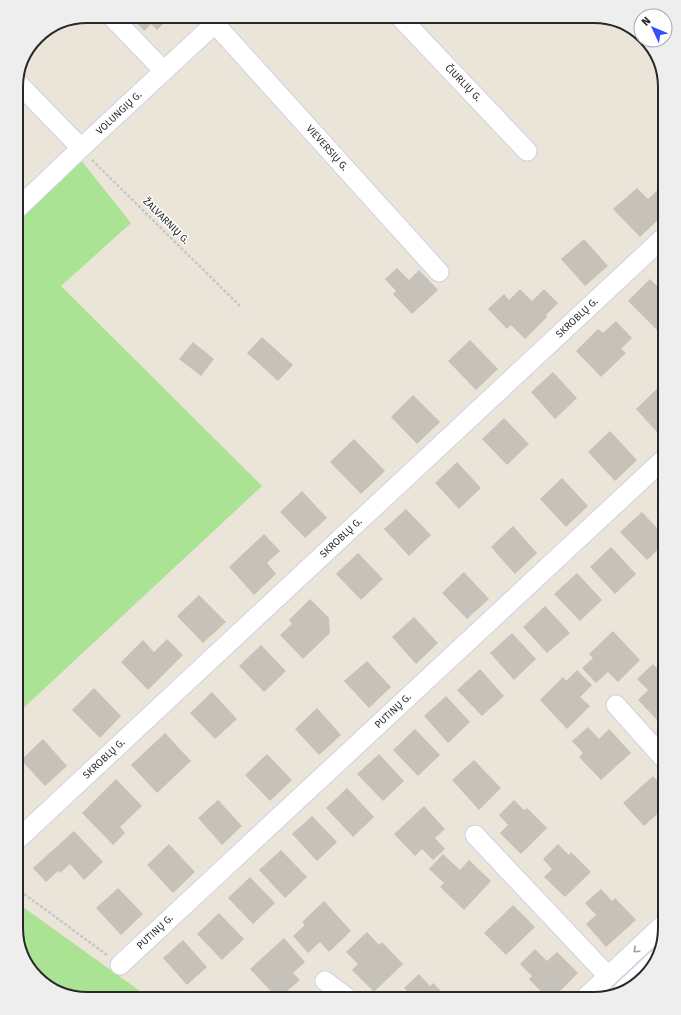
<svg xmlns="http://www.w3.org/2000/svg" width="681" height="1015" viewBox="0 0 681 1015" font-family="'Fira Sans',sans-serif">
<rect width="100%" height="100%" fill="#ebe5d9"/>
<g fill="#aae394">
<path d="M80 159 131 223 61 286 262 486 16 715V219Z"/>
<path d="M16 902 151 999H82L48 987 25 964 16 928Z"/>
</g>
<g fill="#c6c2b9">
<path d="M130 16H167L169 18 157 30 151 24 144 31Z"/>
<path d="M637 188 648 199 660 188 665 193V213L640 237 613 209Z"/>
<path d="M584 239 608 266 585 286 561 259Z"/>
<path d="M397 268 409 280 419 270 438 290 412 314 393 294 396 291 385 279Z"/>
<path d="M650 279 665 294V324L658 331 628 301Z"/>
<path d="M520 289 532 301 544 289 558 303 546 315 547 317 525 339 511 325 507 329 488 309 504 294 509 300Z"/>
<path d="M616 321 632 338 621 349 626 353 601 377 576 351 598 329 603 333Z"/>
<path d="M262 337 293 365 278 381 247 353Z"/>
<path d="M470 340 498 369 476 390 448 361Z"/>
<path d="M193 342 214 359 201 376 179 359Z"/>
<path d="M553 372 577 398 555 419 531 392Z"/>
<path d="M660 386 665 392V437L663 439 636 409Z"/>
<path d="M413 395 440 422 417 444 391 417Z"/>
<path d="M504 418 529 444 507 465 482 439Z"/>
<path d="M610 431 637 460 615 481 588 452Z"/>
<path d="M354 439 385 471 361 494 330 462Z"/>
<path d="M457 462 481 488 459 509 435 483Z"/>
<path d="M562 478 588 506 566 527 540 499Z"/>
<path d="M302 491 327 518 305 538 280 512Z"/>
<path d="M665 496V514L656 504Z"/>
<path d="M406 509 431 535 409 556 384 529Z"/>
<path d="M642 512 665 537V543L647 560 620 532Z"/>
<path d="M513 526 537 553 515 574 491 547Z"/>
<path d="M264 534 280 551 267 563 276 574 254 595 229 567Z"/>
<path d="M611 547 636 574 615 594 590 567Z"/>
<path d="M358 553 383 579 361 600 336 574Z"/>
<path d="M464 572 489 599 467 619 442 593Z"/>
<path d="M577 573 602 600 580 621 554 594Z"/>
<path d="M199 595 226 622 203 643 177 616Z"/>
<path d="M310 599 329 618 330 633 303 659 280 635 292 624 289 620Z"/>
<path d="M545 606 570 633 547 653 523 627Z"/>
<path d="M414 617 438 643 416 664 392 637Z"/>
<path d="M613 631 640 660 618 682 608 672 596 683 582 668 593 658 589 654Z"/>
<path d="M512 633 536 659 514 680 490 653Z"/>
<path d="M167 639 183 655 148 690 121 662 143 640 154 652Z"/>
<path d="M261 645 286 671 264 692 239 666Z"/>
<path d="M367 661 391 687 369 708 344 681Z"/>
<path d="M653 664 664 676 665 675V718L660 723 638 700 648 690 637 679Z"/>
<path d="M480 669 504 696 482 716 457 690Z"/>
<path d="M577 670 592 685 580 697 590 706 567 729 540 700 563 677 566 681Z"/>
<path d="M94 688 121 716 100 738 72 710Z"/>
<path d="M212 692 237 719 215 739 190 713Z"/>
<path d="M446 696 470 722 448 743 424 716Z"/>
<path d="M317 708 341 735 319 755 295 729Z"/>
<path d="M588 727 599 739 609 729 631 753 601 780 579 757 583 753 572 741Z"/>
<path d="M415 729 440 755 418 776 393 750Z"/>
<path d="M165 733 191 761 157 793 131 765Z"/>
<path d="M43 739 67 766 45 786 21 760Z"/>
<path d="M267 754 292 780 270 801 245 775Z"/>
<path d="M379 754 404 781 383 801 357 774Z"/>
<path d="M474 760 501 788 479 810 452 780Z"/>
<path d="M653 776 665 789V807L644 826 623 803Z"/>
<path d="M116 779 142 806 120 827 125 833 113 845 82 813Z"/>
<path d="M347 788 374 817 353 837 326 808Z"/>
<path d="M218 800 242 826 222 845 198 818Z"/>
<path d="M514 800 524 810 527 808 547 828 521 854 500 833 508 825 499 815Z"/>
<path d="M424 806 445 829 435 838 445 849 433 860 422 849 415 856 394 834Z"/>
<path d="M312 816 337 842 317 861 292 834Z"/>
<path d="M74 831 103 862 84 880 70 864 60 873 58 871 46 882 33 868Z"/>
<path d="M169 844 195 872 173 893 147 865Z"/>
<path d="M558 844 569 855 571 852 591 872 565 897 544 877 552 869 543 859Z"/>
<path d="M281 850 307 877 285 898 259 870Z"/>
<path d="M443 854 460 870 469 860 491 881 464 910 440 887 444 883 429 869Z"/>
<path d="M250 877 275 903 253 924 228 898Z"/>
<path d="M118 888 143 914 121 935 96 908Z"/>
<path d="M601 889 612 901 615 898 636 920 606 947 586 924 596 915 585 903Z"/>
<path d="M324 901 351 931 329 952 320 942 308 953 293 936 305 925 302 922Z"/>
<path d="M513 905 535 927 506 955 484 933Z"/>
<path d="M219 913 244 939 222 960 197 934Z"/>
<path d="M367 932 379 945 382 942 403 964 374 992 352 970 358 964 346 952Z"/>
<path d="M284 938 305 962 293 973 300 980 278 999 250 969Z"/>
<path d="M183 940 207 967 187 985 163 958Z"/>
<path d="M535 949 547 961 557 952 578 973 552 999H548L529 979 532 976 520 964Z"/>
<path d="M419 974 430 986 433 983 449 999H415L404 988Z"/>
</g>
<g fill="none" stroke-linecap="round" stroke-linejoin="round">
<defs>
<g id="minor">
<path d="M111 16 164 71"/>
<path d="M399 16 527 151"/>
<path d="M215 24 439 272"/>
<path d="M16 81 81 148"/>
<path d="M16 210 81 148 223 16"/>
<path d="M616 705 665 760"/>
<path d="M475 835 608 976"/>
<path d="M16 841 665 236"/>
<path d="M120 965 665 458"/>
<path d="M325 981 349 999"/>
<path d="M623 991 656 960"/>
<path d="M584 999 665 923"/>
</g>
</defs>
<use href="#minor" stroke="#cfd1e2" stroke-width="21"/>
<g stroke="#c7c7c7" stroke-width="2.5" stroke-dasharray="3 2" stroke-linecap="butt">
<path d="M92 160 240 306"/>
<path d="M16 888 107 955"/>
</g>
<use href="#minor" stroke="#fff" stroke-width="19"/>
</g>
<defs><path id="oneway-chevron" d="M-2-3.5L2.5 0L-2 3.5" fill="none" stroke-width="1.6" stroke-linecap="round" stroke-linejoin="round"/></defs>
<use stroke="#9e9e9e" href="#oneway-chevron" transform="translate(636 950) rotate(137)"/>
<g text-anchor="middle" dominant-baseline="central" stroke-width="3" stroke-linejoin="round" paint-order="stroke">
<g font-size="10" fill="#282828" stroke="#fff">
<text transform="translate(463 83) rotate(46)">ČIURLIŲ G.</text>
<text transform="translate(119 113) rotate(-43)">VOLUNGIŲ G.</text>
<text transform="translate(327 148) rotate(48)">VIEVERSIŲ G.</text>
<text transform="translate(166 221) rotate(45)">ŽALVARNIŲ G.</text>
<text transform="translate(577 318) rotate(-43)">SKROBLŲ G.</text>
<text transform="translate(341 538) rotate(-43)">SKROBLŲ G.</text>
<text transform="translate(393 711) rotate(-43)">PUTINŲ G.</text>
<text transform="translate(104 759) rotate(-43)">SKROBLŲ G.</text>
<text transform="translate(155 932) rotate(-43)">PUTINŲ G.</text>
</g>
</g>
<path d="M0 0H681V1015H0ZM87 23H594A64 64 0 0 1 658 87V928A64 64 0 0 1 594 992H87A64 64 0 0 1 23 928V87A64 64 0 0 1 87 23Z" fill="#eee" fill-rule="evenodd"/>
<path fill="none" stroke="#282828" stroke-width="2" d="M87 23H594A64 64 0 0 1 658 87V928A64 64 0 0 1 594 992H87A64 64 0 0 1 23 928V87A64 64 0 0 1 87 23Z"/>
<g transform="translate(653 28) rotate(314)"><circle r="19" fill="#ffffff" stroke="#a9a9a9"/>
<path d="M0-3L7 15L0 10L-7 15Z" fill="#354dfd"/>
<text y="-6" font-size="11" font-weight="bold" text-anchor="middle" fill="#282828">N</text>
</g>
</svg>
